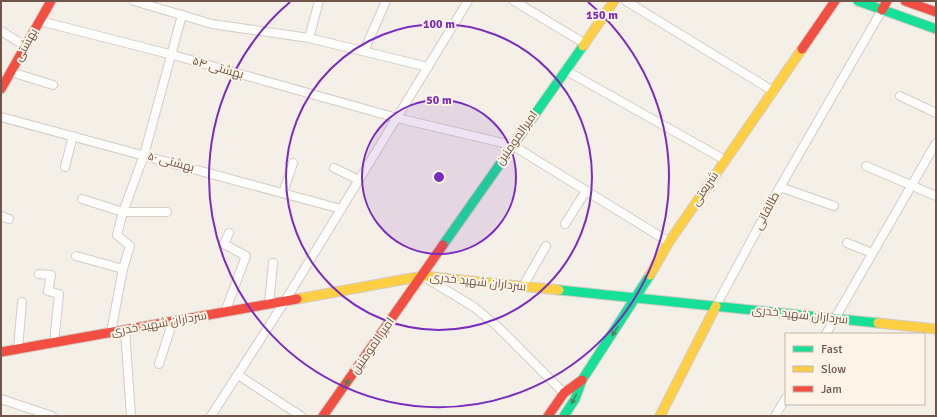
<svg xmlns="http://www.w3.org/2000/svg" width="937" height="417" viewBox="0 0 937 417" font-family="Signika,Cairo,sans-serif">
<rect width="100%" height="100%" fill="#f4efe7"/>
<g fill="none" stroke-linecap="round" stroke-linejoin="round">
<defs>
<g id="street">
<path d="M134 1 212 24 309 38 428 67"/>
<path d="M514 1 584 43"/>
<path d="M626 1 773 91"/>
<path d="M40 21 173 55 397 118 512 145 669 242"/>
<path d="M1 31 25 46"/>
<path d="M309 38 319 1"/>
<path d="M364 51 386 1"/>
<path d="M565 70 725 160"/>
<path d="M11 72 53 85"/>
<path d="M900 96 936 113"/>
<path d="M1 117 341 209"/>
<path d="M866 166 936 196"/>
<path d="M65 167 73 136"/>
<path d="M334 168 359 180"/>
<path d="M780 187 834 206"/>
<path d="M283 193 293 163"/>
<path d="M82 199 123 212H167"/>
<path d="M1 216 9 219"/>
<path d="M565 224 586 191"/>
<path d="M847 243 872 253"/>
<path d="M76 256 123 269"/>
<path d="M39 274 51 275 48 291 59 294 54 343"/>
<path d="M426 278 474 307 498 327 564 393"/>
<path d="M523 286 546 246"/>
<path d="M269 304 273 263"/>
<path d="M716 306 780 187 882 10"/>
<path d="M225 312 246 256 224 244 229 233"/>
<path d="M125 330 131 416"/>
<path d="M111 332 123 269 130 246 117 235 123 212 144 155 182 15"/>
<path d="M826 334 936 143"/>
<path d="M18 349 22 302"/>
<path d="M159 364 173 321"/>
<path d="M238 375 301 416"/>
<path d="M1 399 52 416"/>
<path d="M211 416 285 301 468 1"/>
<path d="M775 416 786 398"/>
</g>
<g id="fast">
<path d="M858 1 936 29"/>
<path d="M443 245 583 46"/>
<path d="M559 290 878 323"/>
<path d="M564 416 575 399 582 380 650 275"/>
</g>
<g id="slow">
<path d="M583 46 614 1"/>
<path d="M650 275 669 242 802 49"/>
<path d="M297 299 423 276 559 290"/>
<path d="M878 323 936 329"/>
<path d="M660 416 716 306"/>
</g>
<g id="jam">
<path d="M905 1 936 12"/>
<path d="M882 10 887 1"/>
<path d="M802 49 835 1"/>
<path d="M1 89 51 1"/>
<path d="M1 352 297 299"/>
<path d="M323 416 443 245"/>
<path d="M548 416 564 393 582 380"/>
</g>
</defs>
<use href="#street" stroke="#d3ccc6" stroke-width="10"/>
<use href="#fast" stroke="#d3cbc4" stroke-width="11"/>
<use href="#slow" stroke="#d3cbc4" stroke-width="11"/>
<use href="#jam" stroke="#d3cbc4" stroke-width="11"/>
<use href="#street" stroke="#fdfdfb" stroke-width="8"/>
<use href="#fast" stroke="#16e098" stroke-width="9"/>
<use href="#slow" stroke="#ffcf43" stroke-width="9"/>
<use href="#jam" stroke="#f24e42" stroke-width="9"/>
</g>
<defs><path id="oneway-solid" d="M-6-.8H1V-3.2L6.5 0L1 3.2V.8H-6Z"/></defs>
<g fill="#557f61">
<use href="#oneway-solid" transform="translate(615 331) rotate(123)"/>
<use href="#oneway-solid" transform="translate(346 384) rotate(-55)"/>
<use href="#oneway-solid" transform="translate(574 399) rotate(117)"/>
</g>
<circle cx="439" cy="177" r="77" fill="#7b2cbf" fill-opacity=".12"/>
<g fill="none" stroke="#7b2cbf" stroke-width="2">
<circle cx="439" cy="177" r="77"/>
<circle cx="439" cy="177" r="153"/>
<path d="M588 2A230 230 0 1 1 290 2"/>
</g>
<g text-anchor="middle" dominant-baseline="central" stroke-width="4" stroke-linejoin="round" paint-order="stroke">
<g font-size="12" fill="#70564a" stroke="#fef4e7">
<text transform="translate(26 45) rotate(-61)">بهشتی</text>
<text transform="translate(218 68) rotate(16)">بهشتی ۵۴</text>
<text transform="translate(517 138) rotate(-55)">امیرالمومنین</text>
<text transform="translate(171 162) rotate(15)">بهشتی ۵۰</text>
<text transform="translate(705 189) rotate(-56)">شریعتی</text>
<text transform="translate(767 211) rotate(-62)">طالقانی</text>
<text transform="translate(478 282) rotate(6)">سرداران شهید خدری</text>
<text transform="translate(800 315) rotate(6)">سرداران شهید خدری</text>
<text transform="translate(159 324) rotate(-10)">سرداران شهید خدری</text>
<text transform="translate(373 346) rotate(-55)">امیر المومنین</text>
</g>
</g>
<circle cx="439" cy="177" r="6" fill="#7b2cbf" stroke="#fef4e7" stroke-width="2"/>
<g font-size="12" text-anchor="middle" font-weight="bold" fill="#7b2cbf" stroke="#fef4e7" stroke-width="4" stroke-linejoin="round" paint-order="stroke">
<text x="602" y="19">150 m</text>
<text x="439" y="28">100 m</text>
<text x="439" y="104">50 m</text>
</g>
<rect width="937" height="417" fill="none" stroke="#70564a" stroke-width="4"/>
<rect x="785" y="333" width="140" height="72" fill="#fef4e7" stroke="#c5b5a8"/>
<rect x="793" y="346" width="20" height="6" fill="#16e098" stroke="#c5b5a8"/>
<text x="821" y="353" font-size="12" fill="#70564a">Fast</text>
<rect x="793" y="366" width="20" height="6" fill="#ffcf43" stroke="#c5b5a8"/>
<text x="821" y="373" font-size="12" fill="#70564a">Slow</text>
<rect x="793" y="386" width="20" height="6" fill="#f24e42" stroke="#c5b5a8"/>
<text x="821" y="393" font-size="12" fill="#70564a">Jam</text>
</svg>
